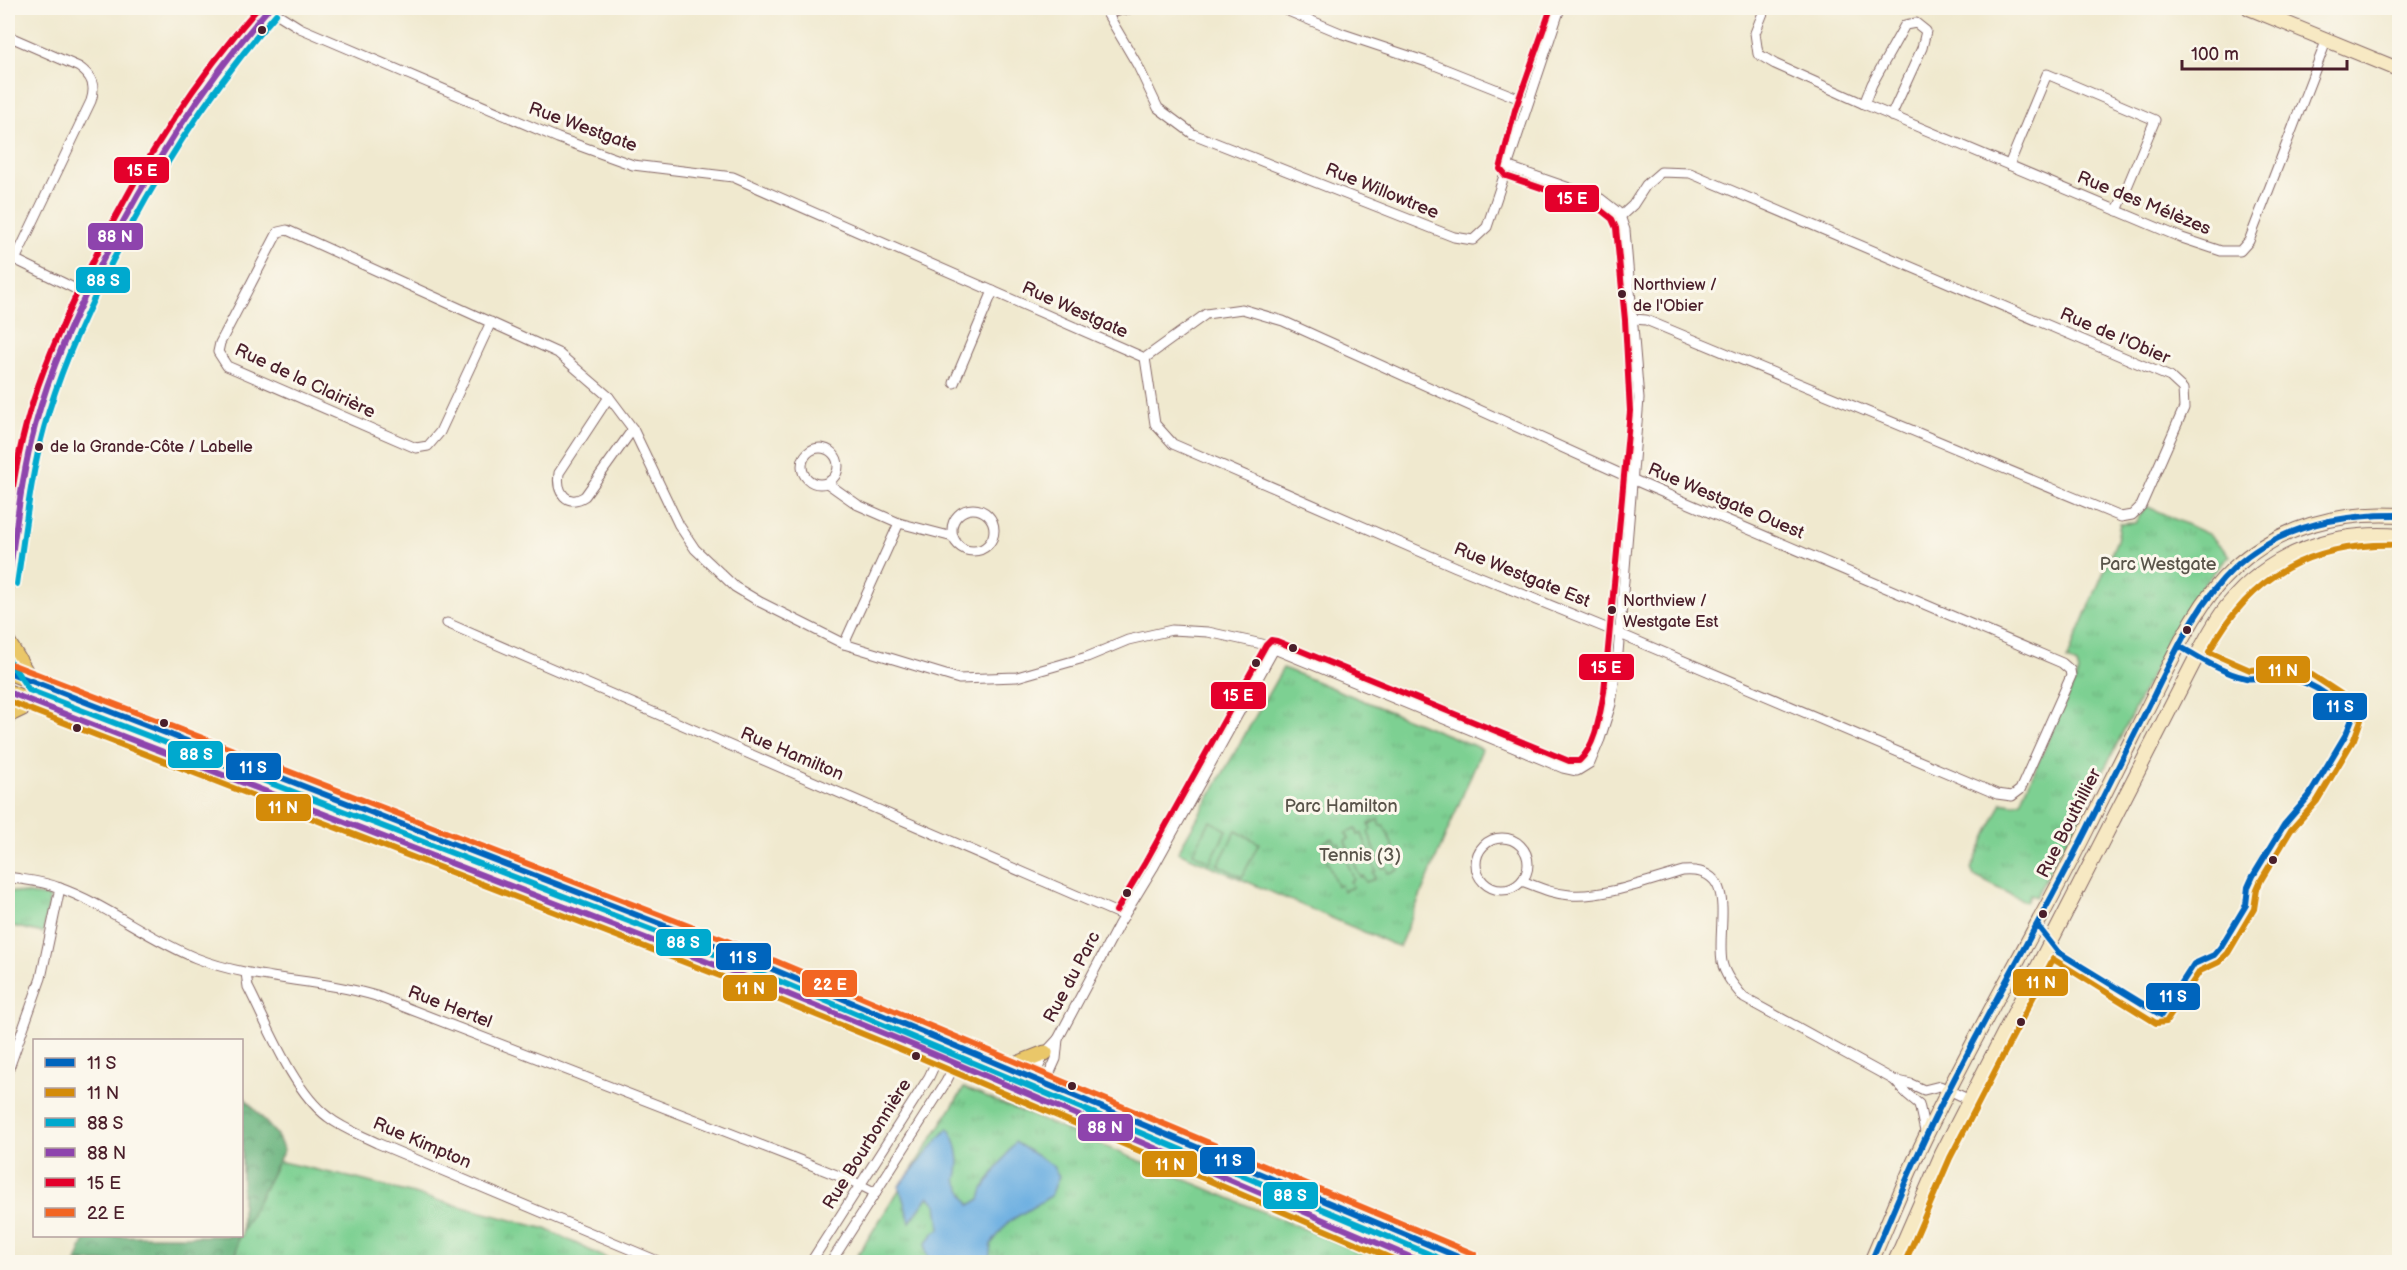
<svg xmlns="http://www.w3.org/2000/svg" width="2407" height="1270" viewBox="0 0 2407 1270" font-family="'Balsamiq Sans',sans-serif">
<defs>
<pattern id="grass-tufts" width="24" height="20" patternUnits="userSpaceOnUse" patternTransform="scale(1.5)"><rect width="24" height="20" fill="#7dd092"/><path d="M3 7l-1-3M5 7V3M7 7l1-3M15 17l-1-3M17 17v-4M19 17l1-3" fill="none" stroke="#6eb27e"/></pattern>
<pattern id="forest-crowns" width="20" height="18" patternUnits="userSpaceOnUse" patternTransform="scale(1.5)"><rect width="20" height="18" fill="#66b27c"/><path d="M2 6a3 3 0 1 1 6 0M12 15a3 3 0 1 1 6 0" fill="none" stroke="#569066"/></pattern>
</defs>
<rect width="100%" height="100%" fill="#fbf7ec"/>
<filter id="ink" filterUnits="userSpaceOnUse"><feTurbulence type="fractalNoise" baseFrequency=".0167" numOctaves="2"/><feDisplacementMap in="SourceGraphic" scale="12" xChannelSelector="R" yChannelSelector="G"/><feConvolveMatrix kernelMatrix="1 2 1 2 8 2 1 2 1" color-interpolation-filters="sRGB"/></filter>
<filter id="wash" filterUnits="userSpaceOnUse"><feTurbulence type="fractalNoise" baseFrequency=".008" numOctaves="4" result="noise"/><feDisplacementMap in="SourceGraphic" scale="24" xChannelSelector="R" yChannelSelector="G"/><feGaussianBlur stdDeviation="1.35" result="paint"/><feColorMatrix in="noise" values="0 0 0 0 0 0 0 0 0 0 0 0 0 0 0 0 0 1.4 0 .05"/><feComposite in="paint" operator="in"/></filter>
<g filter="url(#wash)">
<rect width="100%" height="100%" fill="#f0e9cf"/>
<g fill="url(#grass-tufts)" stroke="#64785e" stroke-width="1.5">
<path d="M2146 506 2210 535 2230 556C2206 578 2189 602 2174 631L2171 630 2169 633 2172 634 2075 828 2068 836 2069 838 2058 853 2036 897 2030 894 2026 902 1974 876 1971 869 2002 802 2013 804 2021 801 2079 672 2077 665 2067 660 2117 540 2120 524 2135 523Z"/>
<path d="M1283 668 1482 749 1399 947 1178 852Z"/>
<path d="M8 891 50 897 43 933 8 925Z"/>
<path d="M964 1088 1384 1262H853Z"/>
<path d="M242 1153 357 1179 546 1229 614 1262H201L206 1236H242Z"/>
</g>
<g fill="url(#forest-crowns)" stroke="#586854" stroke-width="1.5">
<path d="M242 1095 276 1134 284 1150 242 1232Z"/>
<path d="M86 1236H240L237 1241 236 1262H76Z"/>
</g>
<g fill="#7dd092" stroke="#64785e" stroke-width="1.5">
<path d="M1378 820 1381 826 1384 825 1399 862 1395 863 1398 870 1388 873 1386 867 1382 868 1368 832 1371 830 1369 824Z"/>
<path d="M1210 821 1227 830 1210 862 1193 853Z"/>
<path d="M1356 829 1358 835 1362 834 1376 871 1373 872 1375 879 1366 882 1363 876 1360 877 1345 841 1349 839 1346 833Z"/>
<path d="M1236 831 1259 843 1242 877 1218 865Z"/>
<path d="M1333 838 1336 844 1339 843 1354 879 1350 881 1353 887 1343 891 1341 885 1337 886 1323 850 1326 848 1324 842Z"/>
</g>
<path fill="#6cafe1" stroke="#5b6786" stroke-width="1.5" d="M948 1128C958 1141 962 1164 956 1180L970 1205 980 1199 983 1189 1015 1142 1052 1165 1059 1176 1051 1196 1008 1222 991 1244 989 1262H931L926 1252V1243L934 1233 940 1229 937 1205 929 1196 910 1222 899 1186Z"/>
</g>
<g filter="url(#ink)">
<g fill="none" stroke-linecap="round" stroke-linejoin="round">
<defs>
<g id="street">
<path d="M268 8 300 28 558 138 633 165 733 177 1145 358"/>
<path d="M1104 8 1138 66 1158 108 1193 134 1454 237 1473 240 1487 227 1560 8"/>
<path d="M1281 8 1343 34 1427 62 1528 102"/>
<path d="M1765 8 1755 33 1758 54 1775 64 1864 104 2182 238 2221 251H2240L2249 241 2327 39"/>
<path d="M1107 13 1133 8"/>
<path d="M8 36 79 67C92 76 96 86 91 101L15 260"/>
<path d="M1864 104 1872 84 1905 25 1916 23 1926 31 1922 48 1891 116"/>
<path d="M2009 165 2047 74 2155 120 2117 211"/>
<path d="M1621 216 1633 205 1646 185 1661 172 1690 173 2170 377 2183 389 2184 408 2141 506 2132 515 2121 517 1646 320 1634 319"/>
<path d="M8 256 86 294"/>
<path d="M1242 309 1283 321 1643 484 2062 663 2070 670 2071 676 2020 790 2012 796 1997 794 1606 628 1456 567 1173 444 1155 424 1145 358 1206 314Z"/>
<path d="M491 322 440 432 428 446 416 448 227 366 218 352 220 343 278 232 287 230 558 353 609 397 633 429 679 525 695 549 735 587 760 602 844 644 959 679 1017 677 1087 657 1128 640 1172 630 1208 632 1262 644 1563 768 1577 771 1590 763 1600 739 1611 704 1618 653 1639 399 1625 230 1619 213 1601 199 1509 167"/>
<path d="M954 383 993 291"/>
<path d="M609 397 559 473C556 492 567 508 585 496L633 429"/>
<circle cx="820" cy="466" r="18"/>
<path d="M827 483 858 505 899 523 953 537"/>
<circle cx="973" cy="530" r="21"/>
<path d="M447 623 1124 916"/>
<path d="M844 644 899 523"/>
<circle cx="1502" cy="864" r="26"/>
<path d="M8 877C24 880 42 881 57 887 106 904 148 939 196 958 254 981 317 978 376 996L794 1158 854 1182 876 1193"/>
<path d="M1522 881C1538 887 1553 894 1570 895 1603 898 1651 880 1683 871 1740 866 1716 927 1722 962 1725 976 1735 987 1744 998L1894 1080 1911 1084 1924 1090 1940 1086 1970 1100"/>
<path d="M246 973 248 987C268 1026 293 1091 328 1117 343 1129 361 1135 377 1143L660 1262"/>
<path d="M8 1071 41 978 60 888"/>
<path d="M1894 1080 1907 1094 1919 1104 1926 1136"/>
<path d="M1026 1094 1045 1053 1058 1039 1119 924 1153 868 1274 649"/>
<path d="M1038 1099 1056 1059 1058 1039"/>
<path d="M811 1262 929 1077 946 1040"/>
<path d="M831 1262 946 1082 963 1048"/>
</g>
<g id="secondary">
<path d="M2249 8 2400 70"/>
<path d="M8 583C16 530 21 477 35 426 50 370 74 317 100 266 146 172 199 85 269 8"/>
<path d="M1871 1262C1889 1221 1905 1179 1925 1138 1975 1033 2035 933 2087 829 2109 784 2132 739 2154 695 2176 651 2197 602 2234 568 2279 527 2339 511 2400 515"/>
<path d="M1895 1262 1942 1154 2197 656C2206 639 2215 621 2228 605 2270 553 2334 530 2400 536"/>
</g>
<g id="primary">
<path d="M8 642 32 682"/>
<path d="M8 672 722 948 933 1035 1470 1262"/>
<path d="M8 692 736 973 915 1046 1422 1262"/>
<path d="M8 715 33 703"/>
<path d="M1009 1067 1045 1053"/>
</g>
</defs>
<use href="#street" stroke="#846664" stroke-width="11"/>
<use href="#secondary" stroke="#846664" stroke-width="16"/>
<use href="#primary" stroke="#846664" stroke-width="17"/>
<use href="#street" stroke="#fff" stroke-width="9"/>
<use href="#secondary" stroke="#f7e9c3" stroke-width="14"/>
<use href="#primary" stroke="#eac769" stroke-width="15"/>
<defs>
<g id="bus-1">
<path d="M8 672 722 948 1470 1262"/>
<path d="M2037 925 2058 952 2161 1015 2194 964 2214 955 2220 948 2246 905 2248 887 2253 876 2284 825 2309 796 2346 734 2352 719C2331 694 2307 678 2273 676 2264 676 2255 680 2246 678 2222 673 2200 658 2179 646"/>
<path d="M1871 1262C1895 1207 1917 1152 1944 1099 1990 1008 2041 920 2087 829 2109 784 2132 740 2154 695 2176 651 2197 603 2234 568 2279 526 2339 514 2400 515"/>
</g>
<g id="bus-2">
<path d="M8 701 733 981 912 1054 1400 1262"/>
<path d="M1905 1262 1950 1158 2053 959 2156 1023 2166 1022 2200 971 2219 962 2228 953 2254 909 2257 889 2261 880 2291 830 2317 801 2354 739 2361 720 2359 713 2341 694 2312 675 2273 668 2250 670 2209 652C2251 574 2312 542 2400 545"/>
</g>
<g id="bus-3">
<path d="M17 584C25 532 30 479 44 428 59 372 83 319 109 268 155 176 208 92 276 14"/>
<path d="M8 659 29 690 719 956 1448 1262"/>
</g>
<g id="bus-4">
<path d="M8 583C16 531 21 477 35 426 50 369 75 315 102 262 148 170 202 86 269 8"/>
<path d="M8 692 736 973 915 1046 1422 1262"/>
</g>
<g id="bus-5">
<path d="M8 522C13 481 20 441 33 401 49 351 72 302 96 255 140 166 192 83 258 8"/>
<path d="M1116 911 1145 863 1266 645 1271 640 1277 641 1569 761H1579C1596 746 1600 713 1604 692L1630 411 1625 320 1616 228 1612 219 1597 207 1506 176 1500 169 1515 110 1551 8"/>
</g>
<path id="bus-6" d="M11 664 725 940 1474 1254"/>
</defs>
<use href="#bus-1" stroke="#fbf7ec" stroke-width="10"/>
<use href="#bus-2" stroke="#fbf7ec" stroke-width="10"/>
<use href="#bus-3" stroke="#fbf7ec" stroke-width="10"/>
<use href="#bus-4" stroke="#fbf7ec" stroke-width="10"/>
<use href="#bus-5" stroke="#fbf7ec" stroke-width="10"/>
<use href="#bus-6" stroke="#fbf7ec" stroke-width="10"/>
<use href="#bus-1" stroke="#0065bd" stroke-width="6"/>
<use href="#bus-2" stroke="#d48b09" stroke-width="6"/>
<use href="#bus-3" stroke="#00a9ce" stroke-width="6"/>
<use href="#bus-4" stroke="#8e44ad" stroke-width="6"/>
<use href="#bus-5" stroke="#e4002b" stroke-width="6"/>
<use href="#bus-6" stroke="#f26522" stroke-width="6"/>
</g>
</g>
<g fill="#4a1f2b" stroke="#fbf7ec" stroke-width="2">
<circle cx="262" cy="30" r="5"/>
<circle cx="1622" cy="294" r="5"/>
<circle cx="39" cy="447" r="5"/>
<circle cx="1612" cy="610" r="5"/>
<circle cx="2187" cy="630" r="5"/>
<circle cx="1293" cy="648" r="5"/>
<circle cx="1256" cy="663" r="5"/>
<circle cx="164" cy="723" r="5"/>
<circle cx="77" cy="728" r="5"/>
<circle cx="2273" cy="860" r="5"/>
<circle cx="1127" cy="893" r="5"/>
<circle cx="2043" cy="914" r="5"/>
<circle cx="2021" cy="1022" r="5"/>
<circle cx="916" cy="1056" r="5"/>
<circle cx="1072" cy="1086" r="5"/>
</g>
<g text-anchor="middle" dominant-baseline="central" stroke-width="6" stroke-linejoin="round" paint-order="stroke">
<g font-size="16" fill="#4a1f2b" stroke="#fbf7ec" text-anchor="start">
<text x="1633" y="285">Northview /<tspan x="1633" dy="21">de l'Obier</tspan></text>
<text x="50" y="447">de la Grande-Côte / Labelle</text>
<text x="1623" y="601">Northview /<tspan x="1623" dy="21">Westgate Est</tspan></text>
</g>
<g font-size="18" fill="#4a1f2b" stroke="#fbf7ec">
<text transform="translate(583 127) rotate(20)">Rue Westgate</text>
<text transform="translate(1382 191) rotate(22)">Rue Willowtree</text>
<text transform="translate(2144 203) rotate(22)">Rue des Mélèzes</text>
<text transform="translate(1075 310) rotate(24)">Rue Westgate</text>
<text transform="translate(2115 336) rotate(23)">Rue de l'Obier</text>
<text transform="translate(305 381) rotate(25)">Rue de la Clairière</text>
<text transform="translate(1726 501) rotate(23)">Rue Westgate Ouest</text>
<text transform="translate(1522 575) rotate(22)">Rue Westgate Est</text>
<text transform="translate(792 754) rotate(23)">Rue Hamilton</text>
<text transform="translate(2069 823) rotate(-63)">Rue Bouthillier</text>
<text transform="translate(1072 977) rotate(-62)">Rue du Parc</text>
<text transform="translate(450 1007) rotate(21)">Rue Hertel</text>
<text transform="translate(422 1143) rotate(23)">Rue Kimpton</text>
<text transform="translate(867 1144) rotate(-58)">Rue Bourbonnière</text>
</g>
<g font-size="18" fill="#59544a" stroke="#fbf7ec">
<text x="2158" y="564">Parc Westgate</text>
<text x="1341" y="806">Parc Hamilton</text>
<text x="1360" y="855">Tennis (3)</text>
</g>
</g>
<g stroke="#fbf7ec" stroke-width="2">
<rect x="113" y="156" width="57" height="28" rx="6" fill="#e4002b"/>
<rect x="1544" y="184" width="56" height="29" rx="6" fill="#e4002b"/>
<rect x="87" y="222" width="57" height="29" rx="6" fill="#8e44ad"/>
<rect x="75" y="266" width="56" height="28" rx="6" fill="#00a9ce"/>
<rect x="1578" y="653" width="57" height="28" rx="6" fill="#e4002b"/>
<rect x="2255" y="655" width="56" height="29" rx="6" fill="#d48b09"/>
<rect x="1210" y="681" width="57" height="29" rx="6" fill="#e4002b"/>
<rect x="2312" y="692" width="56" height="29" rx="6" fill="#0065bd"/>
<rect x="167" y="740" width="57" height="29" rx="6" fill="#00a9ce"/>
<rect x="225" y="752" width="57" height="29" rx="6" fill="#0065bd"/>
<rect x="255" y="793" width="57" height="29" rx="6" fill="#d48b09"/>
<rect x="655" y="928" width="57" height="29" rx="6" fill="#00a9ce"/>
<rect x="715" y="942" width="57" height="29" rx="6" fill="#0065bd"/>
<rect x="2012" y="968" width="57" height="29" rx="6" fill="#d48b09"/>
<rect x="801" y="969" width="57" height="29" rx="6" fill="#f26522"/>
<rect x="722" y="974" width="56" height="28" rx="6" fill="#d48b09"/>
<rect x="2145" y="982" width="56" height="29" rx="6" fill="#0065bd"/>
<rect x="1077" y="1113" width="57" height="29" rx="6" fill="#8e44ad"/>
<rect x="1199" y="1146" width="57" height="29" rx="6" fill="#0065bd"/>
<rect x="1141" y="1150" width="57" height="28" rx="6" fill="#d48b09"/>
<rect x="1262" y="1181" width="57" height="29" rx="6" fill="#00a9ce"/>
</g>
<g font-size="16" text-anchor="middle" font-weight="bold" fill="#fff">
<text x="142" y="176">15 E</text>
<text x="1572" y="204">15 E</text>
<text x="115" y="242">88 N</text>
<text x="103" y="286">88 S</text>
<text x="1606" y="673">15 E</text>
<text x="2283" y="676">11 N</text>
<text x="1238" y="701">15 E</text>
<text x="2340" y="712">11 S</text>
<text x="196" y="760">88 S</text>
<text x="253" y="773">11 S</text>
<text x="283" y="813">11 N</text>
<text x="683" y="948">88 S</text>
<text x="743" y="963">11 S</text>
<text x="2041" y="988">11 N</text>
<text x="830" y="990">22 E</text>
<text x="750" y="994">11 N</text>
<text x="2173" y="1002">11 S</text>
<text x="1105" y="1133">88 N</text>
<text x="1228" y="1166">11 S</text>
<text x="1170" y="1170">11 N</text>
<text x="1290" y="1201">88 S</text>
</g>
<rect width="2407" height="1270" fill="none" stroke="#fbf7ec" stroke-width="30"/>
<rect x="33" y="1039" width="210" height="198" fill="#fbf7ec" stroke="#b4a19f" stroke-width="1.5"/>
<rect x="45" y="1058" width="30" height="9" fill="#0065bd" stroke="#b4a19f" stroke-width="1.5"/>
<text x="87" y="1069" font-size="18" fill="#4a1f2b">11 S</text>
<rect x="45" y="1088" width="30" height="9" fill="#d48b09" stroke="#b4a19f" stroke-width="1.5"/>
<text x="87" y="1099" font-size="18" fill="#4a1f2b">11 N</text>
<rect x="45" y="1118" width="30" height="9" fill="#00a9ce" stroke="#b4a19f" stroke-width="1.5"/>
<text x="87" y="1129" font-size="18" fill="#4a1f2b">88 S</text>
<rect x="45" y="1148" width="30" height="9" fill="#8e44ad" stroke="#b4a19f" stroke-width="1.5"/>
<text x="87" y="1159" font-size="18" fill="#4a1f2b">88 N</text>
<rect x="45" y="1178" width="30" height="9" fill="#e4002b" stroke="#b4a19f" stroke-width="1.5"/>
<text x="87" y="1189" font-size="18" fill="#4a1f2b">15 E</text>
<rect x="45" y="1208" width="30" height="9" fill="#f26522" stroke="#b4a19f" stroke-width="1.5"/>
<text x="87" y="1219" font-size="18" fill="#4a1f2b">22 E</text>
<path d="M2182 60v9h165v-9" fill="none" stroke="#4a1f2b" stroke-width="3"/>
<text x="2191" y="60" font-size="18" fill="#4a1f2b" stroke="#fbf7ec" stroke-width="4.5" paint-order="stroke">100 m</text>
</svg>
